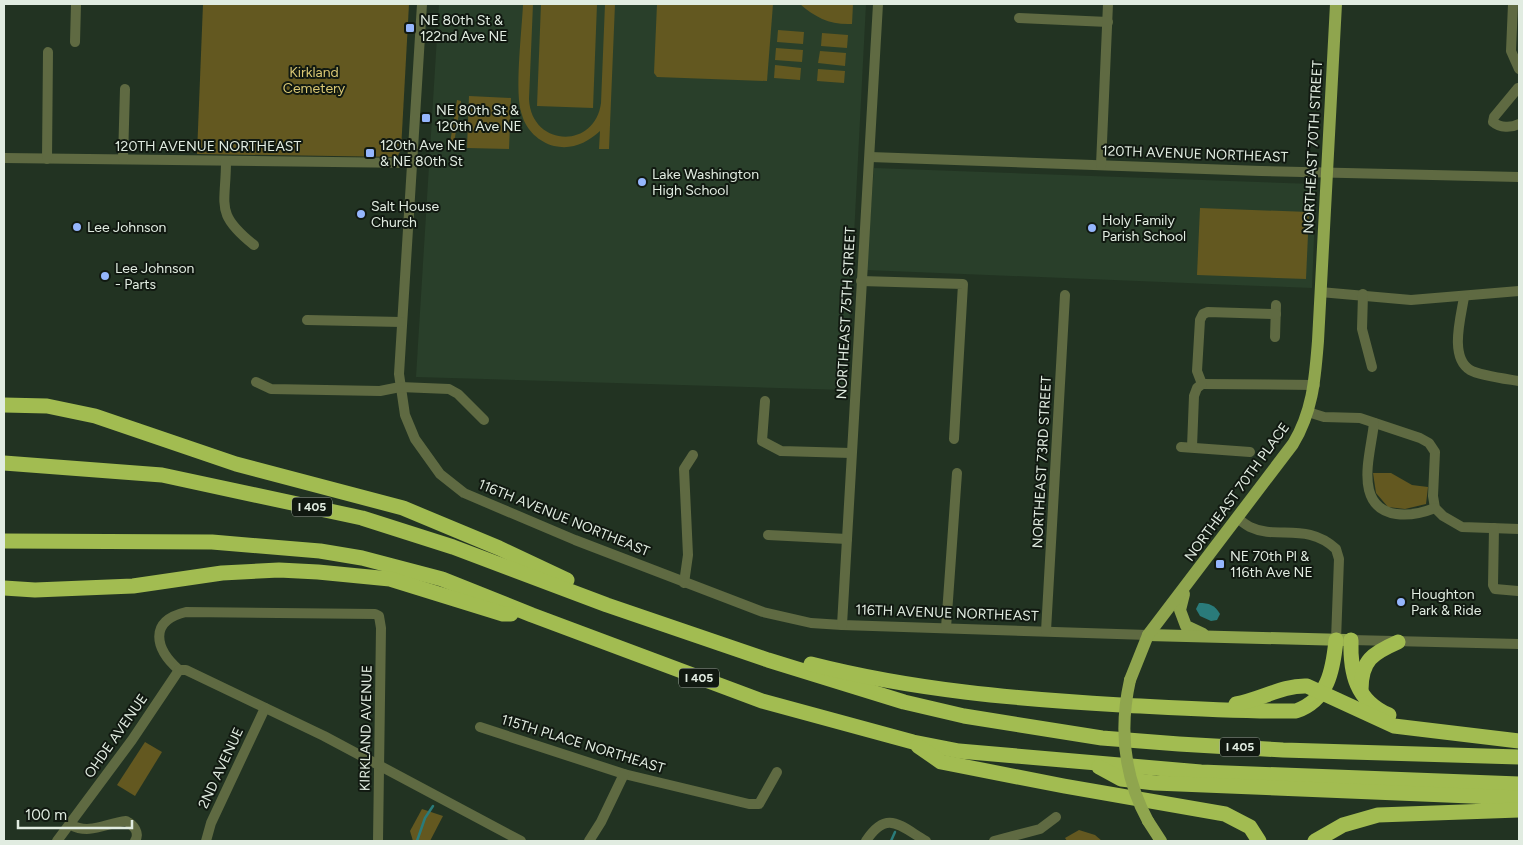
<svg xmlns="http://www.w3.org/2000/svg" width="1523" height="845" viewBox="0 0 1523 845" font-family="Figtree,sans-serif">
<rect width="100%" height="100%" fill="#232"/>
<g fill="#293f2a">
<path d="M439 4H866L846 390 416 377Z"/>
<path d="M874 168 1314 184 1316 185 1312 288 866 270Z"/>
</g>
<g fill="#635820">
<path d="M203 4H409L401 150 397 157 197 154Z"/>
<path d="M523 4H533L529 99C531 147 595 150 601 103L605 4H615L609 149H599L600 131C587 143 572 150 554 146 539 142 526 130 522 115 514 94 522 30 523 4Z"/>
<path d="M541 4H597L593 108 537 106Z"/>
<path d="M657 4H773L767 81 657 77 654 73Z"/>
<path d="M800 4H853L852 24C830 25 816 18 800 4Z"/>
<path d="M778 30 804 32 803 44 777 42Z"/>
<path d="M822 33 848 35 847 48 821 46Z"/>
<path d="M776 48 803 50 802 62 775 60Z"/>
<path d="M820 51 846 53 845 66 818 63Z"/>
<path d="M775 65 801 68 800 80 774 78Z"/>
<path d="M818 69 845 71 844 83 817 81Z"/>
<path d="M469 96 511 98 509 149 467 148Z"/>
<path d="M457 100 461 101 454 143H450Z"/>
<path d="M1200 208 1309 212 1306 279 1197 275Z"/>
<path d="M1373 473H1391L1412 485 1428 487 1426 504 1405 509 1388 507 1376 493Z"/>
<path d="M145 742 162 752 135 796 117 785Z"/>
<path d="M422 809 443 816 430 841H413L410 831Z"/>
<path d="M1079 830 1095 835 1102 841H1067L1065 838Z"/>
</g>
<path fill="#2a7b7a" d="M1199 603C1209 603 1215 605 1220 614L1217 620 1211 621 1200 616 1196 609Z"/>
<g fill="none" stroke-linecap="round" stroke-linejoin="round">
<g stroke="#2a7b7a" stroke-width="2.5">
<path d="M417 841 425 818 433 806"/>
<path d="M891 841 895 832"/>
</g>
<g stroke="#5f6a42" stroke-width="10">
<path d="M422 4 399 374 405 415 415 439 440 474 464 493 575 540 763 612 811 623 842 625 1148 635"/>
<path d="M1513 4 1511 51 1519 69"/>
<path d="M1019 18 1108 22"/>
<path d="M75 42 76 4"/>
<path d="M1518 88 1494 117 1493 122C1500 128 1511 128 1519 124"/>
<path d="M870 157 1261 171 1519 177"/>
<path d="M4 158 413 163"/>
<path d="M47 159 48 52"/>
<path d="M123 159 125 89"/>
<path d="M226 161C226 206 214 213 254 245"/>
<path d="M1101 165 1108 4"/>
<path d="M861 281 963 284 954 439"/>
<path d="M1320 292 1411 300 1519 291"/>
<path d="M1363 294 1362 329 1372 367"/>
<path d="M1464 297C1461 317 1449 357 1470 370 1481 376 1507 379 1519 381"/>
<path d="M307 320 401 322"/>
<path d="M1275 337 1276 305"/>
<path d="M256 382 271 389 380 391 400 387 449 389 458 394 484 420"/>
<path d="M1202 384 1197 371 1200 320 1203 314 1208 312 1276 314"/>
<path d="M1202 384 1315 385"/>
<path d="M765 401 762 441 781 451 851 453"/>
<path d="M1308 412 1324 417 1360 418 1420 438 1429 443 1435 452 1433 496 1435 508 1443 516 1462 527 1519 529"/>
<path d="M1374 423C1372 443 1364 470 1369 490 1377 521 1412 517 1435 508"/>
<path d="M1181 447 1250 452"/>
<path d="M1192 447 1194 396 1197 388 1202 384"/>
<path d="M1237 518C1241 521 1246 525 1250 527 1277 540 1307 522 1336 549L1339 559 1336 640"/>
<path d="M1494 528 1493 585 1495 589 1518 591"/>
<path d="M768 535 847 539"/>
<path d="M684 583 688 555 684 469 693 455"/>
<path d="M842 625 878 4"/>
<path d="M946 628 957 473"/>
<path d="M1046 631 1065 295"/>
<path d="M1351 640 1519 644"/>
<path d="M179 670C155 649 148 621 186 612L375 614 379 616 381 628 378 841"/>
<path d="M179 670H186L324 736 521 841"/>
<path d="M480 727 624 774 749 804H759L777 772"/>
<path d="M71 825C90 835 106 823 126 821 134 825 140 833 135 841"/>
<path d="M57 841 132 740 179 670"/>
<path d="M206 841 211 823 265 708"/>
<path d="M589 841 601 822 624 774"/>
<path d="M866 841C887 809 900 826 926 841"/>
<path d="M994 841 1040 829 1056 817"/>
</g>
<g stroke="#8fa54e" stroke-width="12">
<path d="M1184 594 1180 610 1186 626 1203 634"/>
<path d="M1148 635 1346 640"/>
<path d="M1130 680 1148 635 1293 444C1313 411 1315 378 1318 341L1336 4"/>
<path d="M1148 821 1161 841"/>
</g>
<g stroke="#a2bc51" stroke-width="15">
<path d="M4 405 47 406 95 416 236 464 403 508 499 548 567 580"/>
<path d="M4 463 162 475 362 518 453 547 607 605 768 660 904 702 964 716 1102 738 1179 744 1283 750 1519 757"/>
<path d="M4 541 212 542 320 551 362 558 442 579 532 615 762 701 913 742 959 751 1201 772 1519 784"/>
<path d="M4 588 35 590 133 586 222 573 279 570 318 572 390 579 503 614H511"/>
<path d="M1351 640C1350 673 1356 701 1389 715"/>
<path d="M811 664C913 690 1016 699 1121 705 1179 708 1237 712 1296 711 1328 700 1333 670 1336 640"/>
<path d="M1361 690C1361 660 1373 653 1398 642"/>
<path d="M1236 704C1260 700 1283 685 1307 686L1394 726 1519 741"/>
<path d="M918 746 941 762 1064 786 1225 814 1250 827 1259 841"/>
<path d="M1099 767 1121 779 1155 783 1519 798"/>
<path d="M1315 841 1343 825 1378 815 1519 810"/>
</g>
<path stroke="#8fa54e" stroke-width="12" d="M1130 680C1119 729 1124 777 1148 821"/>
</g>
<g fill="#95b6fd" stroke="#111911" stroke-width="2">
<rect x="405" y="23" width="10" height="10" rx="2.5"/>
<rect x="421" y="113" width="10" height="10" rx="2.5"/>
<rect x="365" y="148" width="10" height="10" rx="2.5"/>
<circle cx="642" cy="182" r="5"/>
<circle cx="361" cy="214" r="5"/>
<circle cx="77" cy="227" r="5"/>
<circle cx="1092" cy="228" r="5"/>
<circle cx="105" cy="276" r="5"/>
<rect x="1215" y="559" width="10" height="10" rx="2.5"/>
<circle cx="1401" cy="602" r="5"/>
</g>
<g text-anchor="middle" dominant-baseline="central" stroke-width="4" stroke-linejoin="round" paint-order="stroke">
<g fill="#111911" stroke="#a3ada3" stroke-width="1">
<rect x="292" y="497.5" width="40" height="19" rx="4"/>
<rect x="679" y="668.5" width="40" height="19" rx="4"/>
<rect x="1220" y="737.5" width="40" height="19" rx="4"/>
</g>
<g font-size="12" font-weight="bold" fill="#e1ece1">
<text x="312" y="507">I 405</text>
<text x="699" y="678">I 405</text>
<text x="1240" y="747">I 405</text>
</g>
<g font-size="14" fill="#e1ece1" stroke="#111911" text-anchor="start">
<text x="420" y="20">NE 80th St &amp;<tspan x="420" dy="16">122nd Ave NE</tspan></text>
<text x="436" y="110">NE 80th St &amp;<tspan x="436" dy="16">120th Ave NE</tspan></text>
<text x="380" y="145">120th Ave NE<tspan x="380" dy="16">&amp; NE 80th St</tspan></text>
<text x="652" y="174">Lake Washington<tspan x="652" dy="16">High School</tspan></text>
<text x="371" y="206">Salt House<tspan x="371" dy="16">Church</tspan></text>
<text x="1102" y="220">Holy Family<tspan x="1102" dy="16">Parish School</tspan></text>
<text x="87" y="227">Lee Johnson</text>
<text x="115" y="268">Lee Johnson<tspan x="115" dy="16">- Parts</tspan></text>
<text x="1230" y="556">NE 70th Pl &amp;<tspan x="1230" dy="16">116th Ave NE</tspan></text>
<text x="1411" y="594">Houghton<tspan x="1411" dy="16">Park &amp; Ride</tspan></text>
</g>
<g font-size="14" fill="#dac874" stroke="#111911">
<text x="314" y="72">Kirkland<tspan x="314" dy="16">Cemetery</tspan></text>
</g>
<g font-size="14" fill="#e1ece1" stroke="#111911">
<text x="208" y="146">120TH AVENUE NORTHEAST</text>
<text transform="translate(1313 147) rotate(-87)">NORTHEAST 70TH STREET</text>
<text transform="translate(1195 154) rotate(2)">120TH AVENUE NORTHEAST</text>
<text transform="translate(846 313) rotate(-87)">NORTHEAST 75TH STREET</text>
<text transform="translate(1042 462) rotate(-87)">NORTHEAST 73RD STREET</text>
<text transform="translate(1237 492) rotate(-54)">NORTHEAST 70TH PLACE</text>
<text transform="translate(564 518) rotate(22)">116TH AVENUE NORTHEAST</text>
<text transform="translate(947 613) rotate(2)">116TH AVENUE NORTHEAST</text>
<text transform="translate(366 728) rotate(-89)">KIRKLAND AVENUE</text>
<text transform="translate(116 736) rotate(-55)">OHDE AVENUE</text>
<text transform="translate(583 744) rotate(17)">115TH PLACE NORTHEAST</text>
<text transform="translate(221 768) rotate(-65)">2ND AVENUE</text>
</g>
</g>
<rect width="1523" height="845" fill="none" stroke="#e1ece1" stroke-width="10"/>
<path d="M18 820v8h114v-8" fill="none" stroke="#e1ece1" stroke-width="2.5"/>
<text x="25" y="820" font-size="15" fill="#e1ece1" stroke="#111911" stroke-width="4" paint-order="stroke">100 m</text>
</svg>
